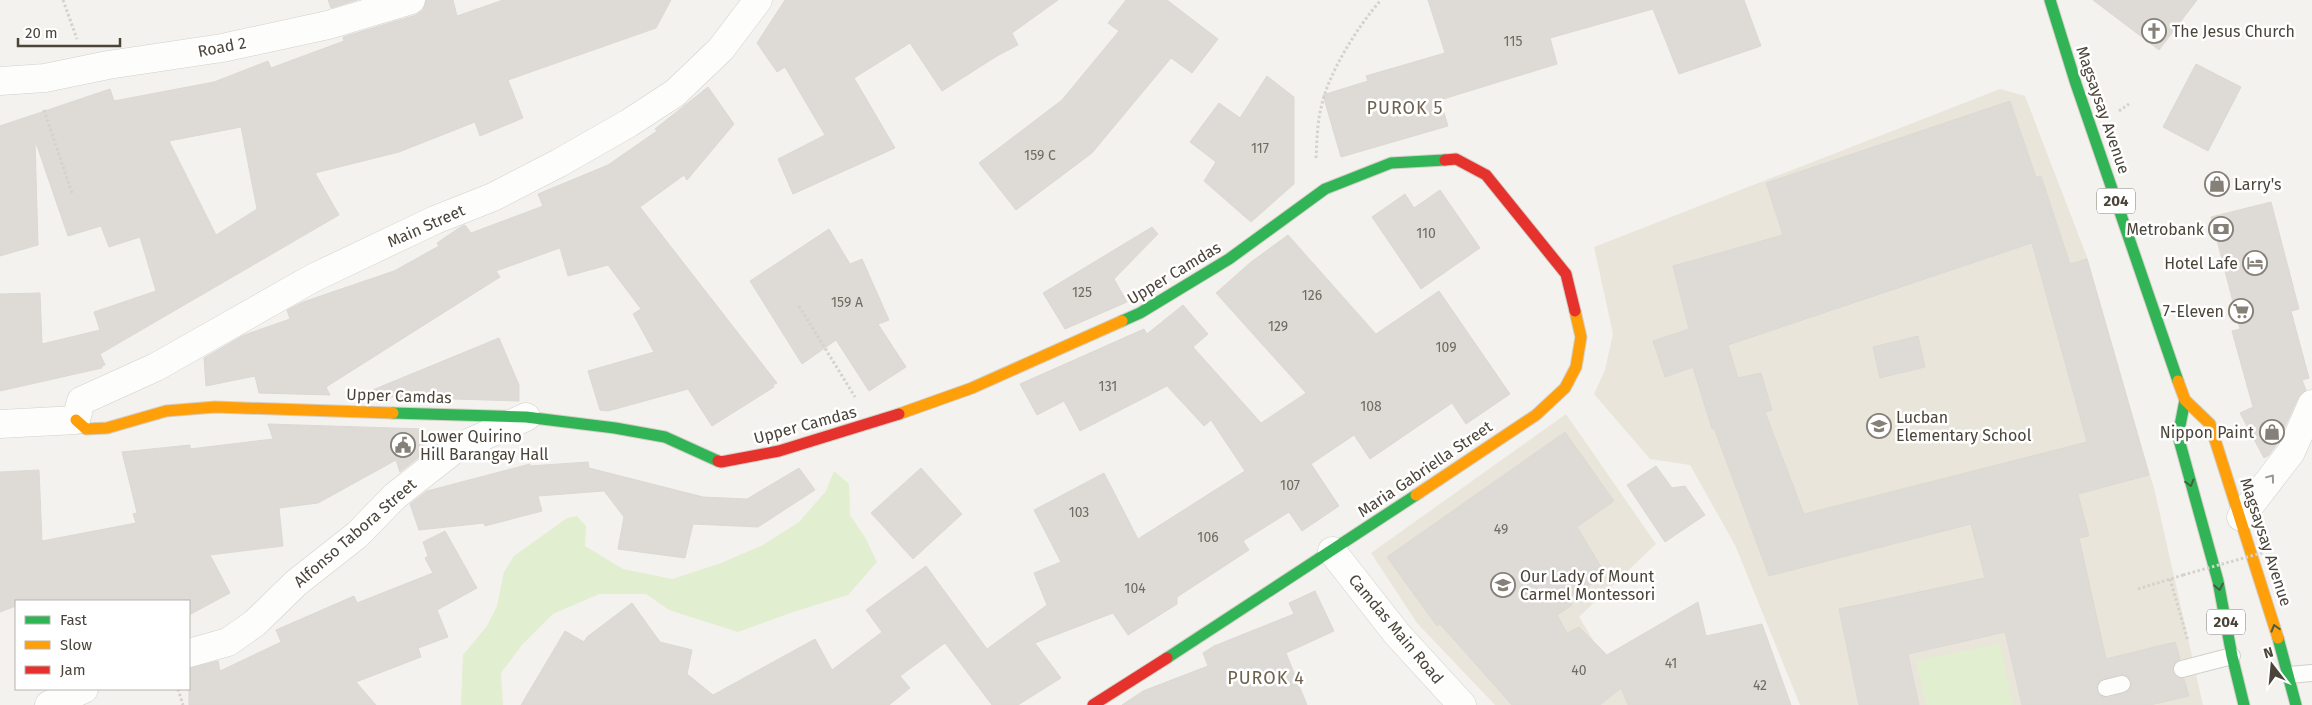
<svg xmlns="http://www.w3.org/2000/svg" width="2312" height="705" viewBox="0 0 2312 705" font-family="'Fira Sans',sans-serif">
<rect width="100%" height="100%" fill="#f4f2ee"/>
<g fill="#eae5da">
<path d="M2000 89 2025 96 2087 257 2155 492 2203 705H1800L1735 545 1690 465 1650 459 1594 394 1605 370 1613 334 1594 247Z"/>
<path d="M1566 414 1656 544 1579 617 1616 677 1628 705H1495L1417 623 1371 553Z"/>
</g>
<g fill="#e1eecf">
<path d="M834 471 849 484 850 515 866 539 877 562 848 595 793 612 738 632 669 610 646 594H599L553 614 522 645 501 673 503 705H461L463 655 487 626 497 606 504 572 514 556 567 518 577 516 586 526 585 546 623 569 672 579 721 563 763 545 799 522 826 491Z"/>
<path d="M2000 643 2013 705H1926L1916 661Z"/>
</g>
<g fill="#dedbd6" stroke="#dcd9d4" fill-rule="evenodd">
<path d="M328 0H357L331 8Z"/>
<path d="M426 0H453L457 16 503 0H671L656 28 508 80 523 118 480 136 475 122 399 152 315 173 339 215 100 354 105 365 102 366V368L0 391V294L40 293 42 344 100 330 94 312 156 291 140 237 109 247 101 226 68 236 35 140 38 245 0 256V126L110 89 114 101 214 82 268 61 271 68 344 41 343 37 416 15 423 10ZM241 127 257 209 216 235 169 141Z"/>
<path d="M785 0H1058L1012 33 1018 45 997 56 942 91 910 43 854 78 895 148 793 194 778 159 825 135 785 67 777 72 757 43Z"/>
<path d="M1126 0H1167L1218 39 1192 73 1171 58 1092 153 1016 210 979 163 1062 100 1119 31 1108 23Z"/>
<path d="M1428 0H1744L1761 46 1679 74 1653 9 1550 38 1557 64 1440 100 1448 126 1341 157 1323 95 1368 81 1366 76 1445 53Z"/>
<path d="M2093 0H2197L2159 50Z"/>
<path d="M2196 64 2241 87 2208 151 2163 127Z"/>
<path d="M1267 76 1294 97V184L1251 222 1204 181 1216 162 1190 142 1219 103 1240 118Z"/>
<path d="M708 87 734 124 687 180 684 175 640 207 777 383 773 385 774 387 712 426 688 389 608 411 600 410 588 371 654 352 633 314 641 309 608 265 568 276 560 248 496 271 500 277 326 387 330 395 259 393 255 376 206 386 204 358 244 335 290 319 287 310 303 302 394 271 439 246 437 243 462 226 465 225 471 233 543 206 538 194 608 165 657 131 655 129Z"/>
<path d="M2010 101 2036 177 2041 176 2070 264 2087 259 2149 475 2078 494 2089 536 2079 538 2106 659 2175 642 2180 659 2175 662 2172 671 2175 676 2184 679 2189 696 2150 705H2022L2005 632 1908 654 1919 705H1859L1839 609 1985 578 1971 524 1769 576 1714 428 1712 429 1693 367 1665 377 1653 341 1689 329 1673 266 1783 235 1766 183ZM2032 243 2087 442 1804 514 1765 412 1772 410 1761 373 1738 378 1728 345ZM2120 674 2125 675 2132 681 2129 691 2108 698 2099 695 2096 686 2099 681Z"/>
<path d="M1440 190 1480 248 1421 289 1372 217 1405 194 1414 208Z"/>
<path d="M2271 202 2299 309 2291 311 2309 378 2302 380 2306 390 2298 398 2277 444 2269 455 2264 458 2240 413 2253 407 2232 331 2240 329 2211 217Z"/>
<path d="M1152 227 1158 234 1114 279 1127 302 1065 329 1043 293Z"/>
<path d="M829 229 850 264 862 259 889 320 878 324 906 367 869 391 836 340 802 364 750 281Z"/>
<path d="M1288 235 1376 334 1439 291 1510 394 1466 424 1452 403 1370 459 1354 435 1311 464 1339 506 1302 531 1289 512 1243 541 1249 550 1177 597V604L1128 635 1113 613 1035 643 1061 678 1018 705H992L945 643 900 676 910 688 889 705H521L565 631 584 642 587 637 632 603 660 642 692 650 687 674 713 695 815 639 832 670 882 632 866 610 926 566 987 649 1047 605 1034 573 1061 562 1034 510 1104 473 1138 539 1245 471 1211 420 1204 426 1167 386 1080 431 1064 401 1037 415 1020 384 1144 329 1147 334 1183 305 1208 334 1193 347 1261 423 1306 393 1216 293 1251 262Z"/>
<path d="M1918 336 1925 367 1880 378 1873 347Z"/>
<path d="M499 338 519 385V401L358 396Z"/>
<path d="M268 424 424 429 423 454 400 472 396 460 318 503 279 508 283 546 210 555 230 593 189 615V601H16V606L0 612V472L39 470 42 541 136 523 133 514 137 513 122 452 190 445V449L273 439Z"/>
<path d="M1565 432 1614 501 1577 527 1606 575 1568 598 1572 605 1557 615 1567 633 1579 627 1607 655 1698 602 1706 636 1762 624 1791 705H1628L1621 688 1600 705H1512L1440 624 1437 626 1387 557Z"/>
<path d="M588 462 589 468 703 497 747 499 799 468 815 490 758 527 693 524 685 558 618 549 624 517 604 491 538 496 542 511 485 526 484 523 419 530 410 504 427 491 530 464V466Z"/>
<path d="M1656 466 1672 488 1685 486 1705 515 1665 542 1627 485Z"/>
<path d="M921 468 962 514 913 559 871 513Z"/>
<path d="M445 531 477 588 437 610 448 637 418 648 421 657 356 682 376 705H189V668L218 661 220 671 281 642 276 630 354 596 357 603 433 573 425 558 428 556 423 542Z"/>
<path d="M1315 591 1334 631 1286 653 1307 705H1122L1143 691 1208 666 1203 653 1214 646 1294 614 1289 603Z"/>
</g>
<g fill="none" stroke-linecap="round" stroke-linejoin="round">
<defs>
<g id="lane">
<path d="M2182 669 2232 656"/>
<path d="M2289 675 2312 673"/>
<path d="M2106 688 2122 684"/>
</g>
<g id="street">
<path d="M0 81 45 78 108 65 222 48 328 25 411 0"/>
<path d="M0 424 76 420 81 401 156 367 313 278 435 220 493 197 559 163 629 123 675 93 721 49 758 0"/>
<path d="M2241 517 2291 452 2312 404"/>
<path d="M1332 551 1397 634 1462 705"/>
<path d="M189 653 228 642 255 623 296 583 357 535 395 496 455 449 526 417"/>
<path d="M49 705 84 689"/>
</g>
<g id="fast">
<path d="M2050 0 2076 84 2178 381"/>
<path d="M1122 321 1140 313 1229 259 1325 189 1391 163 1445 160"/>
<path d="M2185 400 2178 436 2218 581 2232 656 2244 705"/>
<path d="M393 413 526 417 615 428 665 437 718 461"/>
<path d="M2278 638 2296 705"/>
<path d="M1167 658 1416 495"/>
</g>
<g id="slow">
<path d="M2178 381 2185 400 2210 424 2278 638"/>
<path d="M899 414 972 388 1122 321"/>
<path d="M76 420 86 429 107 428 166 411 215 407 393 413"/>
<path d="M1416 495 1536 415 1565 388 1576 367 1581 337 1575 311"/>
</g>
<g id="jam">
<path d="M1445 160 1456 159 1486 175 1566 274 1575 311"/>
<path d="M718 461 721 462 779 451 899 414"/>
<path d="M1093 705 1167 658"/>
</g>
</defs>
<use href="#lane" stroke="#d2d0cb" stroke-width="18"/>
<use href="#street" stroke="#d2d0cb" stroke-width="29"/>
<use href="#fast" stroke="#d3cfc5" stroke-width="13"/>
<use href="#slow" stroke="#d3cfc5" stroke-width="13"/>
<use href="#jam" stroke="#d3cfc5" stroke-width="13"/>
<g stroke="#d3d2cc" stroke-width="3" stroke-dasharray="2.5 2.5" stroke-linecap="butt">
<path d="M63 0 77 39"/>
<path d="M44 110 72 193"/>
<path d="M2119 111 2129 104"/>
<path d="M1316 158C1317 141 1317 124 1321 108 1328 73 1358 26 1381 0"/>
<path d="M799 306 855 397"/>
<path d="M2170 579 2188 641"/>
<path d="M2138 589 2183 575"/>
<path d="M178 689 183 705"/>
</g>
<use href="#lane" stroke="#fdfdfc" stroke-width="16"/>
<use href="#street" stroke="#fdfdfc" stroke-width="28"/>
<use href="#fast" stroke="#30b455" stroke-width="11"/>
<use href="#slow" stroke="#ff9f0a" stroke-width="11"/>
<use href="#jam" stroke="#e5322d" stroke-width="11"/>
<path stroke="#d3d2cc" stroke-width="3" stroke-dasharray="2.5 2.5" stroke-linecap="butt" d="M2183 575 2265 552"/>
</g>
<defs><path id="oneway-chevron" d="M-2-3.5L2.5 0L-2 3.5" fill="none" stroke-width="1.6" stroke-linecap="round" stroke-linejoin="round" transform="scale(1.25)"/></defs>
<use stroke="#9b9791" href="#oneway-chevron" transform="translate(2271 478) rotate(-53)"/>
<g stroke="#446040">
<use href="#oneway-chevron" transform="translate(2190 483) rotate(75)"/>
<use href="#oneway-chevron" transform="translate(2219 587) rotate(79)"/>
<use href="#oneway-chevron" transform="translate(2275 628) rotate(-106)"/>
</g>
<defs>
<symbol id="church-ring" viewBox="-11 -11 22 22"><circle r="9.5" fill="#fff" stroke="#868178" stroke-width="1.5"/><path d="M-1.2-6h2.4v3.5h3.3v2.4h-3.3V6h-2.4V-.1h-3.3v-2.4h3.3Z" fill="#868178"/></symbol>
<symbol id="shop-ring" viewBox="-11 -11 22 22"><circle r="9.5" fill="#fff" stroke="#868178" stroke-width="1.5"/><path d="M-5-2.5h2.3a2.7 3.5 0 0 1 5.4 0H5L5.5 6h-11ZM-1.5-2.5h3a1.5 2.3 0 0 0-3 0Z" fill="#868178"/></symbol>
<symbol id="bank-ring" viewBox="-11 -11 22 22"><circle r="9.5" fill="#fff" stroke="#868178" stroke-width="1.5"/><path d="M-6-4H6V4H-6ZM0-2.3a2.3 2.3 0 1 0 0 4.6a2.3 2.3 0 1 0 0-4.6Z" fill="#868178"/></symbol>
<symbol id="hotel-ring" viewBox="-11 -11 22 22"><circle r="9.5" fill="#fff" stroke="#868178" stroke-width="1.5"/><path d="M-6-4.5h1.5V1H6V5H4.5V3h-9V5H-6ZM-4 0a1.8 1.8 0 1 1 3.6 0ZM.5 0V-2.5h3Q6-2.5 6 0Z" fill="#868178"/></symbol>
<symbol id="supermarket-ring" viewBox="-11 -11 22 22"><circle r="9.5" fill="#fff" stroke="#868178" stroke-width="1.5"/><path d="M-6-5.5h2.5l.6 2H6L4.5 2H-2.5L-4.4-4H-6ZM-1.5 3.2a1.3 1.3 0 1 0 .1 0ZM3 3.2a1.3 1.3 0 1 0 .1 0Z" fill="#868178"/></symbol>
<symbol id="school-ring" viewBox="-11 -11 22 22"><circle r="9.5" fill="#fff" stroke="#868178" stroke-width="1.5"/><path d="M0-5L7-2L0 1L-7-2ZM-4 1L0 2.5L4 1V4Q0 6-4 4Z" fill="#868178"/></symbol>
<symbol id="civic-ring" viewBox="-11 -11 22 22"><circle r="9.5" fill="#fff" stroke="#868178" stroke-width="1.5"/><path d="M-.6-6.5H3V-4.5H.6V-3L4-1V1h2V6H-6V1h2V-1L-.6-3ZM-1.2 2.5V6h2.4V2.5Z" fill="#868178"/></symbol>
</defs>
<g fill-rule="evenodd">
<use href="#church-ring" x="2140" y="17" width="28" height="28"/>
<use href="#shop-ring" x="2203" y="170" width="28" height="28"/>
<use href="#bank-ring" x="2207" y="215" width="28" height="28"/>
<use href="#hotel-ring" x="2241" y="249" width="28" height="28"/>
<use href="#supermarket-ring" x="2227" y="297" width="28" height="28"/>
<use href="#school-ring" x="1865" y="412" width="28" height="28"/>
<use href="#shop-ring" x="2258" y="418" width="28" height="28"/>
<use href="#civic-ring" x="389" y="431" width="28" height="28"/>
<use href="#school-ring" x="1489" y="571" width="28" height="28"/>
</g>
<g text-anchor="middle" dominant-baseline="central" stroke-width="5" stroke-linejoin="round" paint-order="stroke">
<g font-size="14" fill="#706a61">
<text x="1513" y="41">115</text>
<text x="1260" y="148">117</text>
<text x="1040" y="155">159 C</text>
<text x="1426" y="233">110</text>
<text x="1082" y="292">125</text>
<text x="1312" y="295">126</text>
<text x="847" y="302">159 A</text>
<text x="1278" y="326">129</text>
<text x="1446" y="347">109</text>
<text x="1108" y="386">131</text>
<text x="1371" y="406">108</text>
<text x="1290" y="485">107</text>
<text x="1079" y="512">103</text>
<text x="1501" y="529">49</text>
<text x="1208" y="537">106</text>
<text x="1135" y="588">104</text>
<text x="1671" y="663">41</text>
<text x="1579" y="670">40</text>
<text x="1760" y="685">42</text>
</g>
<g fill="#fff" stroke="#817c74" stroke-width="1">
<rect x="2097" y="188.5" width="38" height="25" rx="4"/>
<rect x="2207" y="609.5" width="38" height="25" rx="4"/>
</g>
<g font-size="15" font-weight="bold" fill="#4b4439">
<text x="2116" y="201">204</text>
<text x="2226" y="622">204</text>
</g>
<g font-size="16" fill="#4b4439" stroke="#fff" text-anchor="start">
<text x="2172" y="31">The Jesus Church</text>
<text x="2234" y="184">Larry's</text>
<text x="2204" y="229" text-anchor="end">Metrobank</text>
<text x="2238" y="263" text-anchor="end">Hotel Lafe</text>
<text x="2224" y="311" text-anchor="end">7-Eleven</text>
<text x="1896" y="417">Lucban<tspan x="1896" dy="18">Elementary School</tspan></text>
<text x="2254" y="432" text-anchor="end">Nippon Paint</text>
<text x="420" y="436">Lower Quirino<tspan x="420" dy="18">Hill Barangay Hall</tspan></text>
<text x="1520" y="576">Our Lady of Mount<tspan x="1520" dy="18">Carmel Montessori</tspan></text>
</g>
<g font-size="16" fill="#4b4439" stroke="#fff">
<text transform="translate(222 47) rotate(-11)">Road 2</text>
<text transform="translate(2103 110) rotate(71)">Magsaysay Avenue</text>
<text transform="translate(426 226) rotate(-24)">Main Street</text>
<text transform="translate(1174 273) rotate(-31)">Upper Camdas</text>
<text transform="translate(399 396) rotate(2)">Upper Camdas</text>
<text transform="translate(805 425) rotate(-15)">Upper Camdas</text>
<text transform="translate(1425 469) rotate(-34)">Maria Gabriella Street</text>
<text transform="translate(355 533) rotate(-41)">Alfonso Tabora Street</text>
<text transform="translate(2266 542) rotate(72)">Magsaysay Avenue</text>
<text transform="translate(1396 629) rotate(50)">Camdas Main Road</text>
</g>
<g font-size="18" letter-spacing="1" fill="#6e6250" stroke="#fff">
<text x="1405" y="108">PUROK 5</text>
<text x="1266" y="678">PUROK 4</text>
</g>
</g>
<rect x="15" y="600" width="175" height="90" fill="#ffffff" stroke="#b7b4b0"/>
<rect x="25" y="616" width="25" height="8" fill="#30b455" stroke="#b7b4b0"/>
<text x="60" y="625" font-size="15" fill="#4b4439">Fast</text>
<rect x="25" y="641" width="25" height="8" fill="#ff9f0a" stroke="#b7b4b0"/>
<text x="60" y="650" font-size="15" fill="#4b4439">Slow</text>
<rect x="25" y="666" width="25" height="8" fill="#e5322d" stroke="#b7b4b0"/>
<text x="60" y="675" font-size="15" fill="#4b4439">Jam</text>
<g transform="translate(2272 665) rotate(344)" stroke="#ffffff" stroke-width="4" paint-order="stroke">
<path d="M0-4L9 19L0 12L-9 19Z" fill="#4b4439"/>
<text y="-8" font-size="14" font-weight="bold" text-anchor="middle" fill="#4b4439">N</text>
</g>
<path d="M18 38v8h102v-8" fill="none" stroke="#4b4439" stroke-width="2.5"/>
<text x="25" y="38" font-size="15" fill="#4b4439" stroke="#ffffff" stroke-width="4" paint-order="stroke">20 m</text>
</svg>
